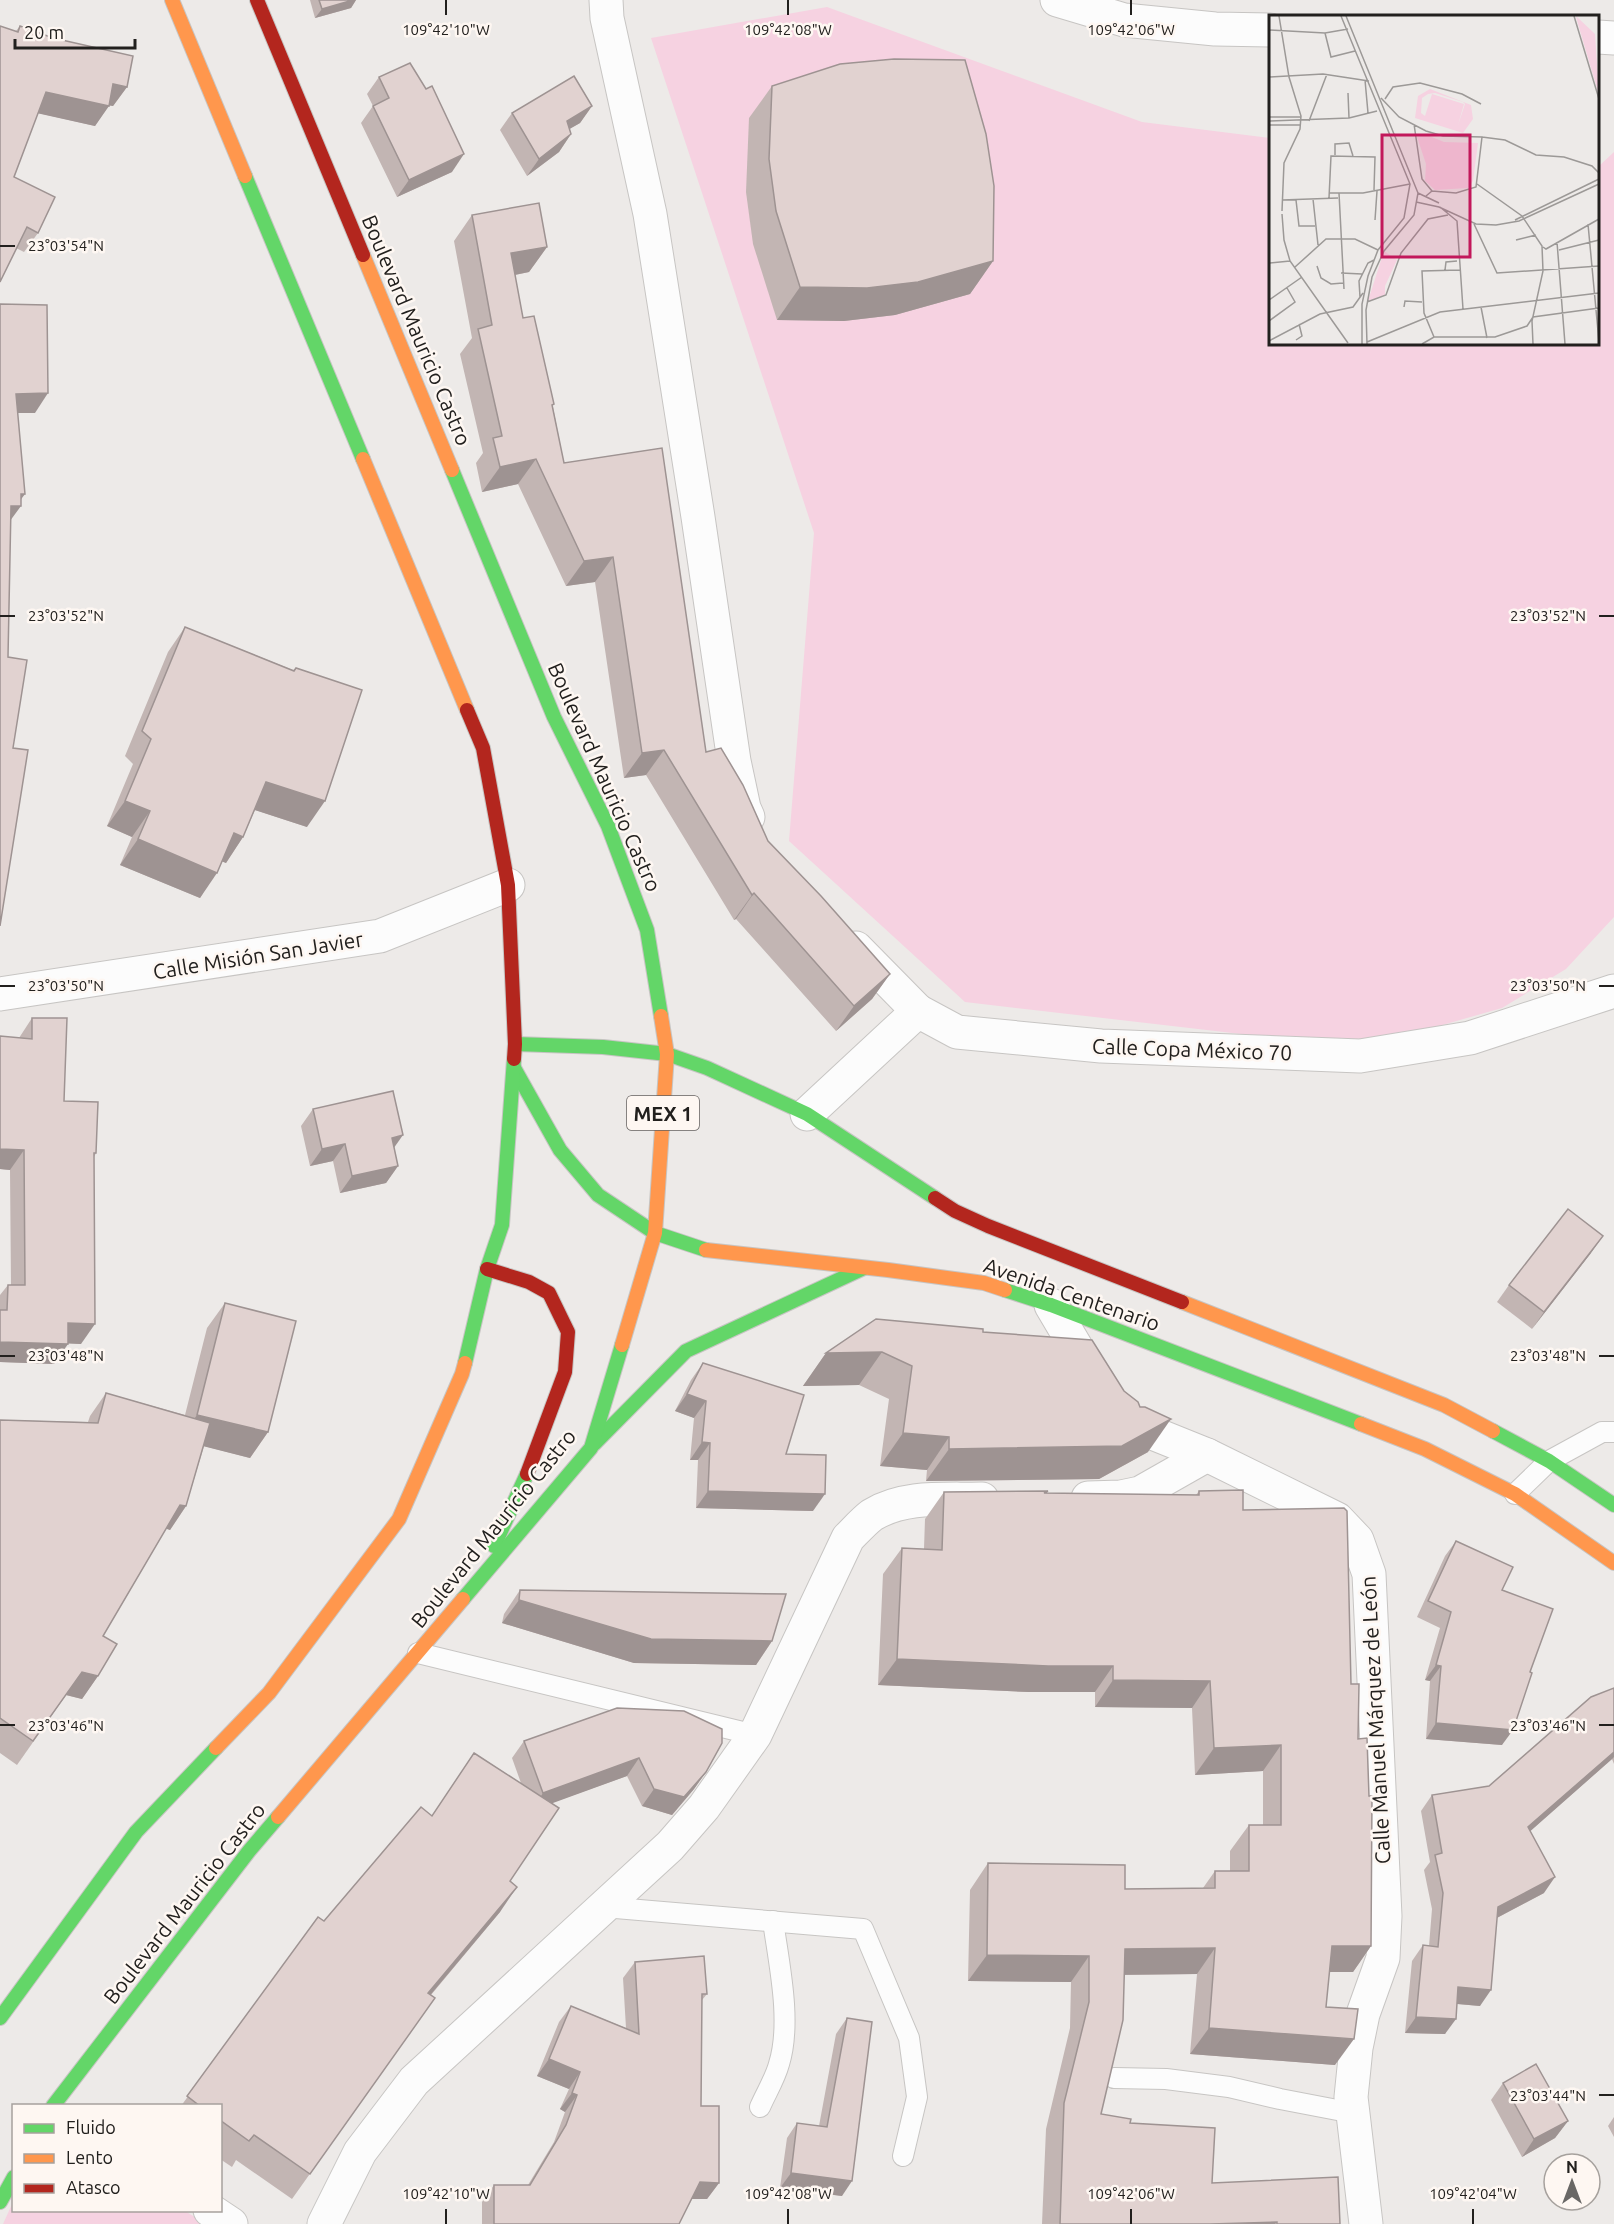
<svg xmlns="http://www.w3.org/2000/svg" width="1614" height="2224" viewBox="0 0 1614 2224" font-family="Ubuntu,sans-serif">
<rect width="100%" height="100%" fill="#edeae8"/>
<g fill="#f6d2e1">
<path d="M827 7 1142 122 1270 138V344H1598V167L1614 152V917L1566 969 1502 1008 1418 1032 1348 1040 1267 1037 965 1002 789 841 814 533 651 38Z"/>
<path d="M13 2202 14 2210 185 2211 206 2224H3Z"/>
</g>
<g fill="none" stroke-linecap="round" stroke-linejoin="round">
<defs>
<g id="lane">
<path d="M1515 1494 1549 1461 1602 1432H1614"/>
<path d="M418 1653 755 1735"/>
<path d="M604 1907 863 1929 909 2038 917 2097 903 2156"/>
<path d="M1114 2078 1166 2079 1229 2087 1280 2099 1353 2113"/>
<path d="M760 2107C766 2093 775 2079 779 2064 792 2022 779 1964 773 1921"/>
</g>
<g id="street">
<path d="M606 0 607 18 650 214 698 517 734 761 744 808 748 817"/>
<path d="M1057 0 1124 20 1215 29 1270 30"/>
<path d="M1598 37 1614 38"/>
<path d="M856 948 918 1011"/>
<path d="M0 994 380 936 508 885"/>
<path d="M807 1114 918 1011 957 1032 1101 1046 1360 1056 1470 1038 1614 991"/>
<path d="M1051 1305 1093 1376"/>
<path d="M1121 1415 1135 1426 1207 1455 1337 1519 1357 1540 1369 1574 1385 1916 1383 1958 1363 2014 1356 2048 1351 2097 1366 2224"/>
<path d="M1088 1498 1121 1497 1140 1493 1207 1455"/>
<path d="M210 2210 231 2224"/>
<path d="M324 2224 360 2152 414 2081 670 1846 704 1807 755 1735 848 1538C856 1530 864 1521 872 1515 905 1495 946 1500 982 1499"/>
</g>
<g id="fast">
<path d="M245 176 363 459"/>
<path d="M452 470 554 717 608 826 647 930 661 1016"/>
<path d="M515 1044 603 1047 667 1054 707 1068 807 1114 935 1198"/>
<path d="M514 1068 560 1150 598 1195 655 1233 706 1250"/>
<path d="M1005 1290 1051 1305 1361 1424"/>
<path d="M465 1363 487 1269 502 1225 514 1059"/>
<path d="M1493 1431 1549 1461 1614 1505"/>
<path d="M594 1444 686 1351 864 1268"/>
<path d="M494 1546 527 1474"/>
<path d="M463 1599 591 1448 622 1345"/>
<path d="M0 2018 136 1832 216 1748"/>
<path d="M53 2106 249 1851 278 1817"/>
<path d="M0 2202 14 2177"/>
</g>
<g id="slow">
<path d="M172 0 245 176"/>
<path d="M363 255 452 470"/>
<path d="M363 459 467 710"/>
<path d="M706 1250 888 1270 984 1283 1005 1290"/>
<path d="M1182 1302 1444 1405 1493 1431"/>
<path d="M622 1345 655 1233 667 1054 661 1016"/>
<path d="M1361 1424 1425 1449 1515 1494 1614 1563"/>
<path d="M216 1748 269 1693 399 1519 462 1374 465 1363"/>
<path d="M278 1817 463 1599"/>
</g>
<g id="jam">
<path d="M257 0 363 255"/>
<path d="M467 710 483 748 508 885 515 1044 514 1059"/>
<path d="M935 1198 955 1211 988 1226 1182 1302"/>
<path d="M487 1269 529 1282 549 1293 568 1332 565 1372 527 1474"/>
</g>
</defs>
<use href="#lane" stroke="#c7c5c3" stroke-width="22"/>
<use href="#street" stroke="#c7c5c3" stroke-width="35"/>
<use href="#fast" stroke="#c7c5c3" stroke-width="16"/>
<use href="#slow" stroke="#c7c5c3" stroke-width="16"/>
<use href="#jam" stroke="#c7c5c3" stroke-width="16"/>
<use href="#lane" stroke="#fcfcfc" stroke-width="20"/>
<use href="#street" stroke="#fcfcfc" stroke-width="33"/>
<use href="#fast" stroke="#63d668" stroke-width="14"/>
<use href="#slow" stroke="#ff974d" stroke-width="14"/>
<use href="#jam" stroke="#b3261e" stroke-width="14"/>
</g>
<g fill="#c2b5b3">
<path d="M310 0H356L351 8 315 18Z"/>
<path d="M20 26 127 87 113 106 109 105 95 126 38 113 14 177 38 233 24 252 16 248 0 282 16 31Z"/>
<path d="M379 77 452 172 397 197 361 123 373 106 367 94Z"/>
<path d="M772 86 993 261 970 294 895 315 844 321 777 320 753 244 746 192 749 118Z"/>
<path d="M592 106 580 123 569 129 571 134 559 152 527 176 500 130 512 113Z"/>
<path d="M472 215 547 247 529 272 515 275 523 318 553 407 564 463 662 448 706 752 768 841 890 974 872 999 836 1031 736 919 734 920 646 775 624 778 595 582 566 586 518 484 482 492 476 463 483 453 460 354 472 338 454 241Z"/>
<path d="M185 627 293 670 296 668 307 827 255 810 243 837 226 863 222 861 200 898 120 865 132 837 107 826 133 764 125 756 168 652Z"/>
<path d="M32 1018 64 1101 96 1153 94 1157 81 1344 68 1343 54 1364 0 1362V1295L8 1285H11L10 1170 0 1169V1036L19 1038Z"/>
<path d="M313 1109 394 1148 398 1166 386 1183 340 1193 333 1161 310 1166 301 1126Z"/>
<path d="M1591 1253 1532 1329 1497 1302 1509 1285Z"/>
<path d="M225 1303 268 1432 250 1458 204 1446 186 1506 170 1530 166 1528 103 1636 98 1676 82 1699 66 1695 17 1765 0 1753V1420L88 1422 90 1416 106 1393 185 1415 207 1328Z"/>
<path d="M983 1332 1148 1452 1099 1479 926 1481 927 1470 880 1466 889 1399 859 1385 803 1386 826 1353Z"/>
<path d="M703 1363 786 1454 813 1511 696 1508 698 1460H690L694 1418 675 1411 691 1380Z"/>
<path d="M1048 1491 1046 1493 1196 1495 1199 1491 1243 1510 1351 1684 1358 1739 1371 1946 1353 1972H1329L1326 2007 1335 2065 1190 2054 1197 1974 1124 1975 1101 2114 1130 2123 1212 2183 1340 2224H1042L1046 2129 1070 2028 1071 1982 968 1981 970 1890 988 1863 1125 1889 1203 1888 1215 1871H1230V1851L1249 1825H1263V1771L1195 1775 1192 1708 1095 1707V1692H1029L878 1685 883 1574 902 1548 924 1549 925 1519 944 1492Z"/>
<path d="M1456 1541 1502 1590V1745L1426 1739 1430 1681 1425 1680 1440 1628 1417 1617 1445 1556Z"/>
<path d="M520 1590 772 1641 756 1665 634 1663 502 1623 504 1614Z"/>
<path d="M1614 1688V1764L1612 1759 1530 1831 1544 1893 1497 1918 1480 2006 1457 2004 1445 2034 1405 2033 1412 1961 1423 1945 1429 1946 1432 1909 1424 1870 1430 1862 1421 1811 1432 1795 1489 1786Z"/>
<path d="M617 1708 706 1772 694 1789 672 1815 642 1806 627 1776 551 1803 510 1881 500 1912 431 1995 435 1998 292 2199 236 2160 232 2167 220 2159V2106H181L318 1917 324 1921 432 1816 474 1753 521 1783 512 1758 524 1741Z"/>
<path d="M635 1962 707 1994 702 2000 701 2106 719 2183 707 2199H692L679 2224H482V2202L494 2185H528L554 2142 565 2112 560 2109 569 2089 537 2076 559 2022 571 2006 626 2028 623 1978Z"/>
<path d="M847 2018 842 2196 780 2188 787 2138 797 2123 819 2126 836 2034Z"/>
<path d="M1503 2083 1568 2121 1555 2138 1522 2157 1491 2100Z"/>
<path d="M1614 2117V2137L1608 2126Z"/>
</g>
<g fill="#9e9392">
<path d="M353 0H356L351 8 315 18 322 9Z"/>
<path d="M113 84 127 87 113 106 100 104Z"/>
<path d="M46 92 109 106 95 126 32 112Z"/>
<path d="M592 106 580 123 554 138 567 121Z"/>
<path d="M571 134 559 152 527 176 539 159Z"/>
<path d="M464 154 452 172 397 197 409 180Z"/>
<path d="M547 247 529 272 494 279 511 253Z"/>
<path d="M993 261 970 294 895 315 844 321 777 320 800 287Z"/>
<path d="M48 393 35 413H3L16 394Z"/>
<path d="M536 459 518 484 482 492 500 467Z"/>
<path d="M21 494H25L16 506H21L7 525 11 506Z"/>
<path d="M613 557 595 582 566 586 584 561Z"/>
<path d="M664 750 646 775 624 778 642 753Z"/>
<path d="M266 782 325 801 307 827 249 808Z"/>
<path d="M125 801 150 811 132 837 107 826Z"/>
<path d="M234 833 243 837 226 863 216 859Z"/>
<path d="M138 839 217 873 200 898 120 865Z"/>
<path d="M754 893 736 919 734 920 752 895Z"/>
<path d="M890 974 872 999 836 1031 854 1006Z"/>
<path d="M403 1135 391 1152 392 1138Z"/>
<path d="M345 1144 333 1161 310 1166 322 1149Z"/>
<path d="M0 1149 24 1150 10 1170 0 1169Z"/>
<path d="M398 1166 386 1183 340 1193 352 1176Z"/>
<path d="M1603 1236 1591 1253 1532 1329 1544 1312Z"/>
<path d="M68 1323 95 1324 81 1344 55 1343Z"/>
<path d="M0 1342 68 1344 54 1364 0 1362Z"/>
<path d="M882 1352 859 1385 803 1386 826 1353Z"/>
<path d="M687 1394 706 1401 694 1418 675 1411Z"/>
<path d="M197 1415 268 1432 250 1458 179 1440Z"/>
<path d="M1171 1419 1148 1452 1099 1479 926 1481 949 1449Z"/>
<path d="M903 1433 949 1437 927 1470 880 1466Z"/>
<path d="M702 1442 710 1443 698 1460H690Z"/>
<path d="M708 1491 825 1494 813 1511 696 1508Z"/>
<path d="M180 1505 186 1506 170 1530 164 1528Z"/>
<path d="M519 1600 772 1641 756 1665 634 1663 502 1623Z"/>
<path d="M897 1659 1113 1666 1095 1692H1029L878 1685Z"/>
<path d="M1436 1665 1441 1666 1430 1681 1425 1680Z"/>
<path d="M82 1672 98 1676 82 1699 66 1695 17 1765Z"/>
<path d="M1113 1680 1210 1681 1192 1708 1095 1707Z"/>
<path d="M1436 1723 1513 1730 1502 1745 1426 1739Z"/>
<path d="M1281 1745 1263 1771 1195 1775 1214 1748Z"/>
<path d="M1614 1752V1757L1612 1759 1517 1843 1528 1827Z"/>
<path d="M639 1758 627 1776 531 1811 543 1793Z"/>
<path d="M706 1772 694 1789 672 1815 642 1806 654 1789Z"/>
<path d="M1555 1877 1544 1893 1487 1923 1498 1907Z"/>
<path d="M517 1887 500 1912 411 2018 428 1993Z"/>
<path d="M1332 1946H1371L1353 1972H1313Z"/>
<path d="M1215 1948 1197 1974 1106 1975 1125 1949Z"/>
<path d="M987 1955 1089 1956 1071 1982 968 1981Z"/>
<path d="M1458 1987 1491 1990 1480 2006 1447 2003Z"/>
<path d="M1416 2017 1456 2019 1445 2034 1405 2033Z"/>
<path d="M1209 2028 1354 2039 1335 2065 1190 2054Z"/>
<path d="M549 2059 580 2072 569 2089 537 2076Z"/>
<path d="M572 2093 577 2095 565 2112 560 2109Z"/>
<path d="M1568 2121 1555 2138 1522 2157 1534 2139Z"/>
<path d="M791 2173 852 2181 842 2196 780 2188Z"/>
<path d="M700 2182 719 2183 707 2199H688Z"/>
<path d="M1277 2222 1275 2224H1210Z"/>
</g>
<g fill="#e1d2d0" stroke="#9e9392" stroke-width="1.5">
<path d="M319 0H353L322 9Z"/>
<path d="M0 26 18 32 20 26 53 38 133 56 127 87 113 84 109 106 46 92 14 177 55 197 38 233 27 227 0 282Z"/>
<path d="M894 59 965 60 986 134 994 186 993 261 918 282 867 288 800 287 776 211 769 159 772 86 840 64Z"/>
<path d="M410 63 426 89 432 86 464 154 409 180 373 106 389 98 379 77Z"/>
<path d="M574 76 592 106 567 121 571 134 539 159 512 113Z"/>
<path d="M539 203 547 247 511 253 523 318 534 316 554 404 552 405 564 463 662 448 706 752 721 748 743 785 768 841 821 896 890 974 854 1006 754 893 752 895 664 750 642 753 613 557 584 561 536 459 500 467 493 438 502 436 478 329 492 325 472 215Z"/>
<path d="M0 304 47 305 48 393 16 394 25 494H21V506H11L8 657 27 660 13 748 28 750 0 926Z"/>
<path d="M185 627 294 671 296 668 362 690 325 801 266 782 243 837 234 833 217 873 138 839 150 811 125 801 151 739 142 731Z"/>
<path d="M32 1018H67L64 1101 98 1102 96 1153H94L95 1324 68 1323V1344L0 1342V1310H7L8 1285H25L24 1150 0 1149V1036L32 1039Z"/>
<path d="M393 1091 403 1135 392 1138 398 1166 352 1176 345 1144 322 1149 313 1109Z"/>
<path d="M1568 1209 1603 1236 1544 1312 1509 1285Z"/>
<path d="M225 1303 296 1321 268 1432 197 1415Z"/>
<path d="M876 1319 983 1329V1332L1092 1340 1124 1391 1138 1402 1140 1407H1145L1171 1419 1122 1446 949 1449V1437L903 1433 912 1366 882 1352 826 1353Z"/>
<path d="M703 1363 804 1395 786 1454 826 1455 825 1494 708 1491 710 1443 702 1442 706 1401 687 1394Z"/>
<path d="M106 1393 210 1423 186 1506 180 1505 103 1636 117 1644 98 1676 82 1672 33 1741 0 1718V1420L98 1423Z"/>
<path d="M1243 1490V1510L1344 1508 1347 1511 1351 1684H1359L1358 1739 1367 1738 1369 1796H1372L1371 1946H1332L1326 2007 1358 2009 1354 2039 1209 2028 1215 1948 1125 1949 1123 2020 1101 2114 1131 2119 1130 2123 1215 2128 1212 2183 1338 2177 1340 2224H1277V2222L1210 2224H1060L1064 2103 1089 2002V1956L987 1955 988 1863 1125 1865V1889L1215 1888V1871H1249V1825H1281V1745L1214 1748 1210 1681 1113 1680V1666H1048L897 1659 902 1548 942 1550 944 1492 1048 1491 1044 1493 1199 1495V1491Z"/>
<path d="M1456 1541 1513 1567 1502 1590 1553 1609 1530 1672 1532 1673 1513 1730 1436 1723 1441 1666 1436 1665 1451 1612 1428 1601Z"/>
<path d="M520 1590 786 1594 772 1641 651 1639 519 1600Z"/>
<path d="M1614 1688V1752L1528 1827 1555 1877 1498 1907 1491 1990 1458 1987 1456 2019 1416 2017 1423 1945 1438 1947 1443 1893 1435 1855 1442 1853 1432 1795 1489 1786 1591 1697Z"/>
<path d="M617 1708 684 1711 722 1729V1743L706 1772 684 1797 654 1789 639 1758 543 1793 524 1741Z"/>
<path d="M474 1753 559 1808 510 1881 517 1887 428 1993 435 1998 310 2174 254 2135 249 2141 220 2120V2106H200L187 2096 318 1917 324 1921 421 1807 432 1816Z"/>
<path d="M704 1956 707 1994H702L701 2106H719V2183L700 2182 679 2224H494V2185H530L566 2125 577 2095 572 2093 580 2072 549 2059 571 2006 639 2034 635 1962Z"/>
<path d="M847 2018 872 2022 852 2181 791 2173 797 2123 827 2127Z"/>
<path d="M1536 2064 1568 2121 1534 2139 1503 2083Z"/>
</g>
<path fill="none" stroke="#22201e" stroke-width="2" d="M446 0V15M788 0V15M1131 0V15M0 246H15M0 616H15M1599 616H1614M0 986H15M1599 986H1614M0 1356H15M1599 1356H1614M0 1725H15M1599 1725H1614M1599 2095H1614M446 2209V2224M788 2209V2224M1131 2209V2224M1473 2209V2224"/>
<g text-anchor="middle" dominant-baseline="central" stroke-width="5" stroke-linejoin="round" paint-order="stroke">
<rect fill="#fef7f2" stroke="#64605e" stroke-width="1.5" x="627" y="1096" width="72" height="34" rx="4.5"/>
<g font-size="20" font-weight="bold" fill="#22201e">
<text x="663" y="1113">MEX 1</text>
</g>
<g font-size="21" fill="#22201e" stroke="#fef7f2">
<text transform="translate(417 330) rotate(67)">Boulevard Mauricio Castro</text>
<text transform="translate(605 777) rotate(66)">Boulevard Mauricio Castro</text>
<text transform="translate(258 955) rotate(-9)">Calle Misión San Javier</text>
<text transform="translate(1192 1049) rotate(2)">Calle Copa México 70</text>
<text transform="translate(1072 1294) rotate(19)">Avenida Centenario</text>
<text transform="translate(493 1528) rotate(-51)">Boulevard Mauricio Castro</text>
<text transform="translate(1375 1720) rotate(-93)">Calle Manuel Márquez de León</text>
<text transform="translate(184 1903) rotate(-52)">Boulevard Mauricio Castro</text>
</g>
</g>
<g transform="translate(1269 15)">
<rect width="330" height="330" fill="#edeae8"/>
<path d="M307 1 326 19 330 80 309 9ZM161 74 202 90 204 104 194 118 146 103 149 81ZM166 78 194 87 196 89 189 110 195 89 163 79 156 101 152 98 153 83 159 79ZM158 120 175 127 209 128 204 166 199 173 166 175 156 166 157 149 148 122ZM115 236 128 245 116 271V280L99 286Z" fill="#f6d2e1" fill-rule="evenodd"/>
<path fill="none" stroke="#9c9997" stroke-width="1.5" d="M10 1 20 62 32 101 31 114 15 148 13 196M72 1 141 169 135 203 109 235 99 261 93 289V329M77 1 149 178 145 200 115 236 103 262 97 295 98 329M305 1 330 84M0 15 56 18 79 14M56 18 62 42 86 36M0 62 54 59 100 66M96 65 99 98M79 78 80 103M112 83 130 102 157 116 174 121 213 122 207 172 187 178 163 176 157 181M116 84 124 72 151 68 193 79 212 89M0 102H32M0 106 80 103 108 96M40 106 58 59M145 109 153 164 163 176M0 110H31M213 122 236 125 267 140 295 142 323 151 330 158M66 140V129L80 128 84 141M208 169 253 201 273 231 274 256 263 306 264 329M60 178H94L141 169M70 178 75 274M149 178 170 188M60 183 62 141 106 142 105 175M44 184 49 230M13 185 69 183M27 185 30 211H46M147 187 170 192 207 209 227 210 250 206 330 169M171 192 188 206 194 294M13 199 15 225 21 246 79 328M106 205 108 176M246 205 330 164M205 209 228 258 330 251M319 209 330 327M247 225 267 220M288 227 296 329M274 232 277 234 330 204M290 235 330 225M0 248 21 246M48 251 52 263 62 269 74 268M26 252 57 224H86L109 235M176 255 177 247 188 246M72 258 93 259M91 282 90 266 99 248 105 245M0 285 33 262M98 287 117 280 132 238 159 204 179 200M135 292 136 286 153 287M212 292 218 323M0 306 26 287 18 273M165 322 155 298 153 256 191 255M27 325 33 321 30 309M0 326 51 299 84 292 94 278M98 327 171 297 330 278M153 329 165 322H226L258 311 264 302 330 293"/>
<path fill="#c2185b" fill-opacity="0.15" stroke="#c2185b" stroke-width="3" d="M113 120H201V242H113Z"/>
<rect width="330" height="330" fill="none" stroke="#22201e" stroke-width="3"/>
</g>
<g font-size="15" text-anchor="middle" fill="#22201e" stroke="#fef7f2" stroke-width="5" stroke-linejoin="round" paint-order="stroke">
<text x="446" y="35">109°42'10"W</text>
<text x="788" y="35">109°42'08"W</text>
<text x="1131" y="35">109°42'06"W</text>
<text x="66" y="251">23°03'54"N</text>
<text x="66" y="621">23°03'52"N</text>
<text x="1548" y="621">23°03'52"N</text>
<text x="66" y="991">23°03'50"N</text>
<text x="1548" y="991">23°03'50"N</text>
<text x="66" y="1361">23°03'48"N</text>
<text x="1548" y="1361">23°03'48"N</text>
<text x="66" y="1731">23°03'46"N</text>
<text x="1548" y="1731">23°03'46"N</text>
<text x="1548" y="2101">23°03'44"N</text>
<text x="446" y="2199">109°42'10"W</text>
<text x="788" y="2199">109°42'08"W</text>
<text x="1131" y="2199">109°42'06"W</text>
<text x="1473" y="2199">109°42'04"W</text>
</g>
<rect x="12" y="2104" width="210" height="108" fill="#fef7f2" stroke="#a6a19d" stroke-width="1.5"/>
<rect x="24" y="2124" width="30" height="9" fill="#63d668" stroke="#a6a19d" stroke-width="1.5"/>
<text x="66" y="2134" font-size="18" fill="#22201e">Fluido</text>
<rect x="24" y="2154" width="30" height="9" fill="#ff974d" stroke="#a6a19d" stroke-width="1.5"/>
<text x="66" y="2164" font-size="18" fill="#22201e">Lento</text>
<rect x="24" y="2184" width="30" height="9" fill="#b3261e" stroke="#a6a19d" stroke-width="1.5"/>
<text x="66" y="2194" font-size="18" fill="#22201e">Atasco</text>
<g transform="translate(1572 2182)"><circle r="28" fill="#fef7f2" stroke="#a6a19d" stroke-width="1.5"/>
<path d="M0-4.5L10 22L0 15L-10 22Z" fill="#696765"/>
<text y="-9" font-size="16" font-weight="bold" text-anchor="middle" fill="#22201e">N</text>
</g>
<path d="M15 39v9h120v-9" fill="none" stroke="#22201e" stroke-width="3"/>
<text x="24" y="39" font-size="18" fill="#22201e" stroke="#fef7f2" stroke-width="4.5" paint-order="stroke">20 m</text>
</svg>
